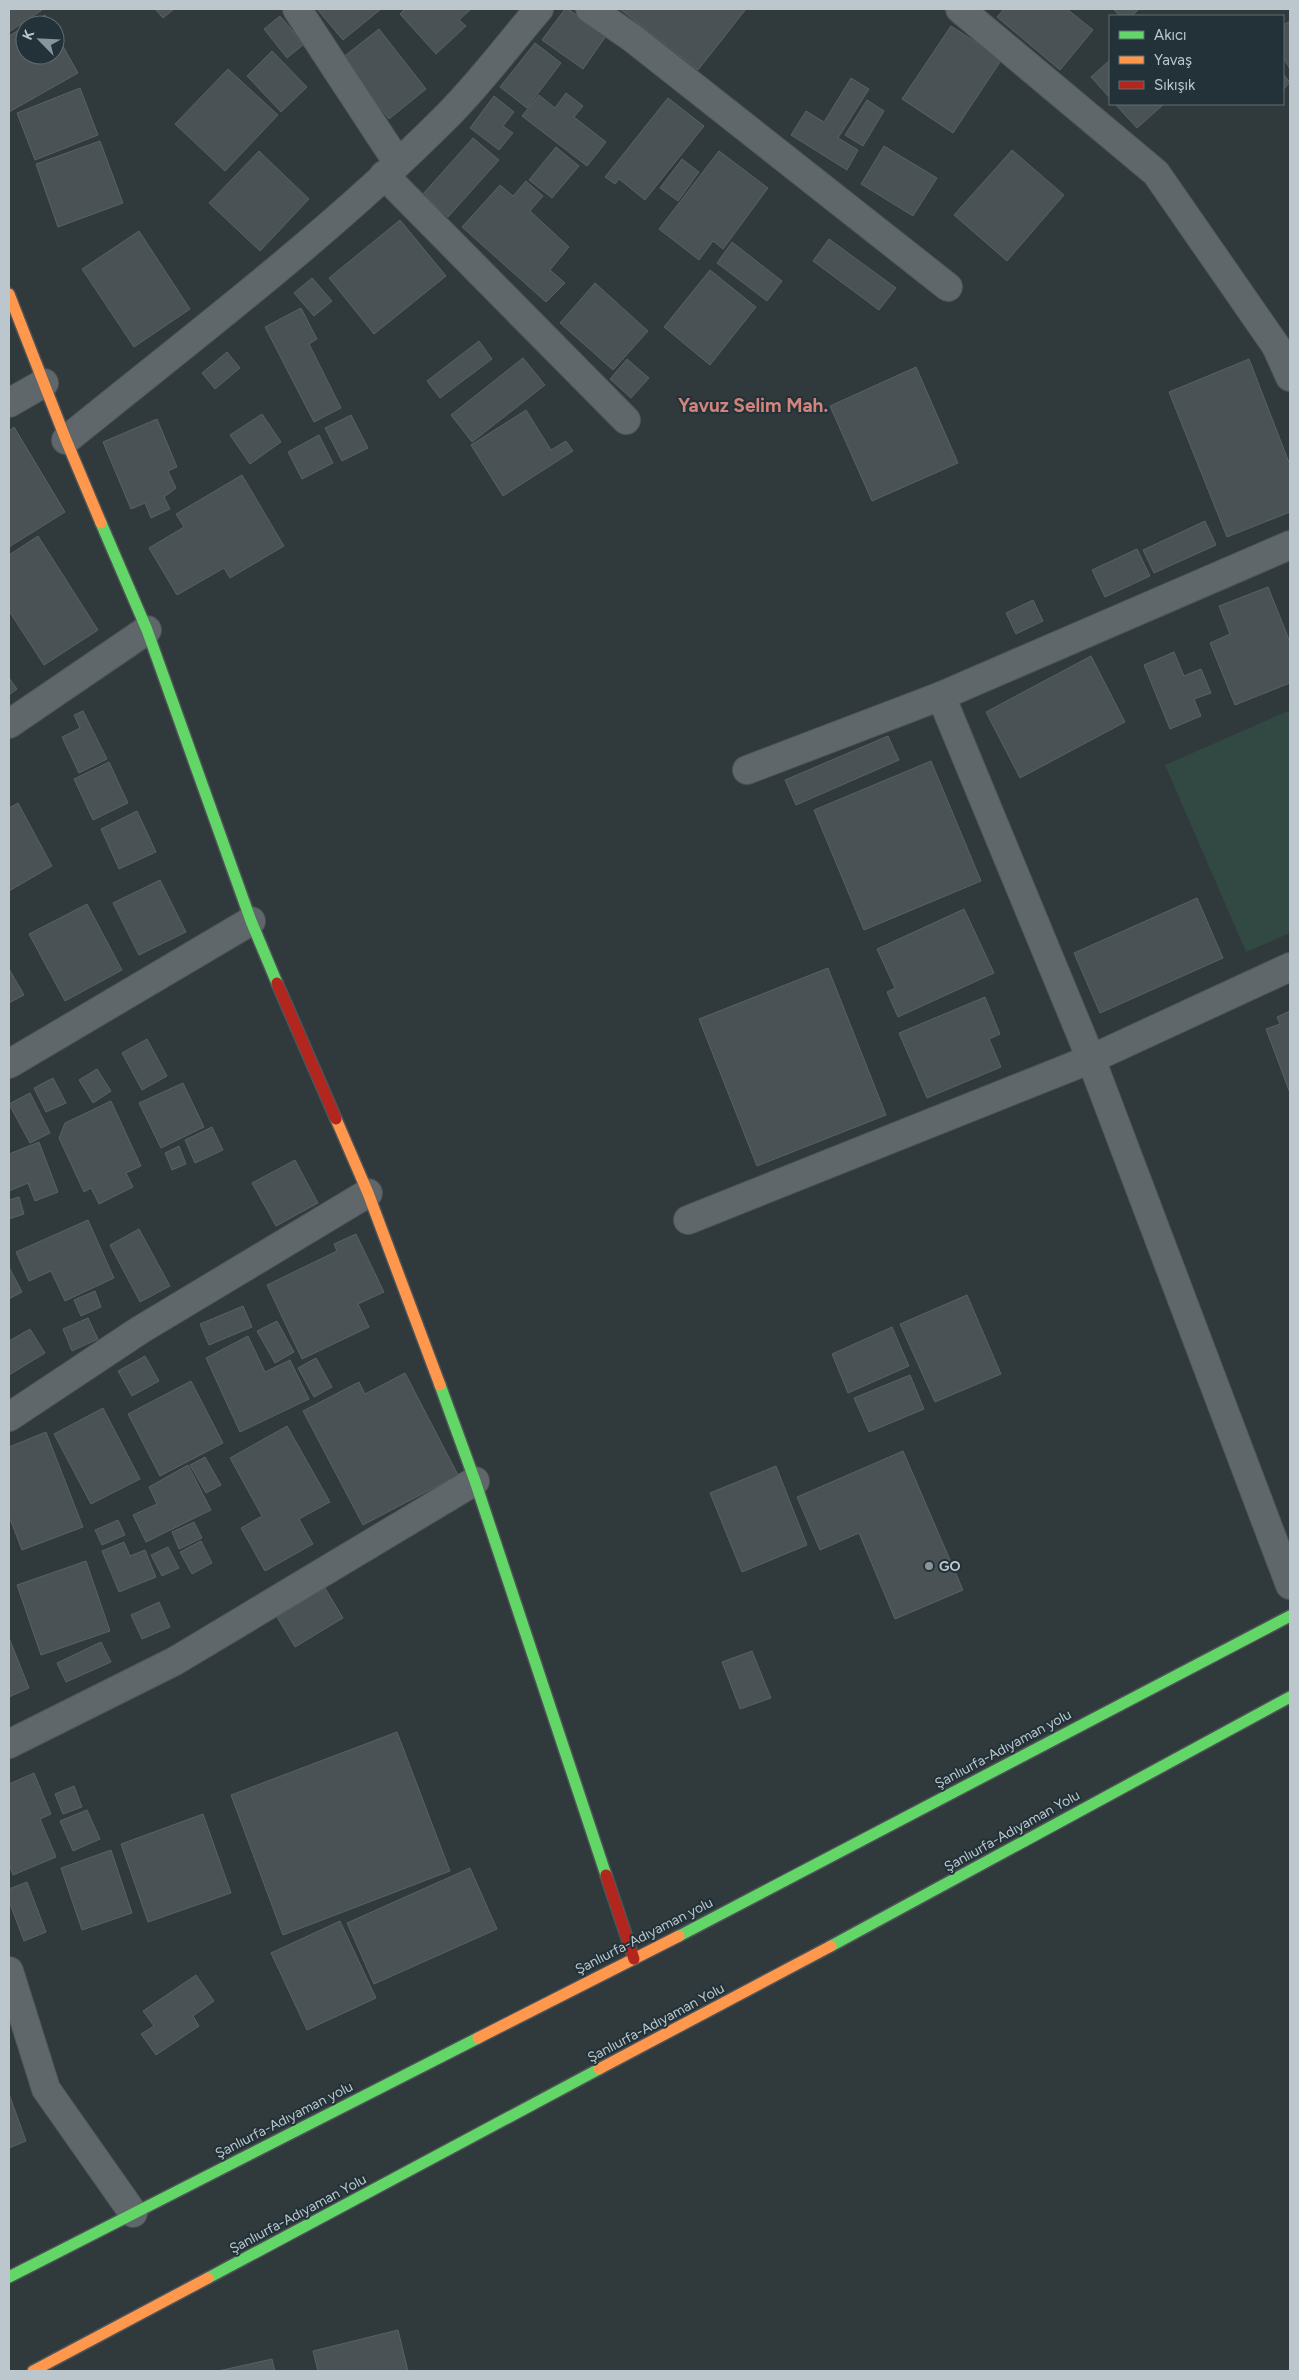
<svg xmlns="http://www.w3.org/2000/svg" width="1299" height="2380" viewBox="0 0 1299 2380" font-family="Figtree,sans-serif">
<rect width="100%" height="100%" fill="#30393c"/>
<path fill="#324842" d="M1290 710V933L1246 952 1165 765Z"/>
<g fill="#4a5255" stroke="#586164">
<path d="M9 9H41L42 10 9 32Z"/>
<path d="M155 9H174L163 18Z"/>
<path d="M317 9H381L343 40Z"/>
<path d="M405 9H471L459 20 466 26 436 54 400 14Z"/>
<path d="M565 9H568L606 36 583 69 542 40Z"/>
<path d="M620 9H746L698 70Z"/>
<path d="M1004 9H1067L1093 30 1060 70 997 17Z"/>
<path d="M1113 9H1139L1132 16H1120Z"/>
<path d="M45 15 51 25H28Z"/>
<path d="M280 16 304 44 287 58 264 29Z"/>
<path d="M1290 21V69L1283 57V25Z"/>
<path d="M25 26V55H55V32L78 73 9 112V36Z"/>
<path d="M951 26 1002 59 953 133 902 99Z"/>
<path d="M379 29 426 89 389 119 342 58Z"/>
<path d="M535 43 561 63 527 108 500 87Z"/>
<path d="M272 51 307 87 281 112 247 76Z"/>
<path d="M1110 60V98L1091 77Z"/>
<path d="M228 69 278 115 225 171 175 124Z"/>
<path d="M1283 74 1290 82 1283 90Z"/>
<path d="M851 78 869 89 838 138 858 150 847 170 791 135 806 111 824 122Z"/>
<path d="M80 88 98 135 35 160 17 113Z"/>
<path d="M566 93 583 106 574 117 606 142 587 166 522 116 539 95 555 108Z"/>
<path d="M494 96 514 112 503 126 513 133 499 150 470 128Z"/>
<path d="M668 98 704 126 645 200 619 179 615 184 605 177Z"/>
<path d="M867 100 884 111 863 146 845 135Z"/>
<path d="M1115 104H1164L1137 128Z"/>
<path d="M473 138 499 160 448 217 423 194Z"/>
<path d="M100 141 123 203 58 227 36 164Z"/>
<path d="M884 146 937 178 913 216 861 184Z"/>
<path d="M556 147 579 166 552 198 529 180Z"/>
<path d="M1012 150 1064 195 1007 261 954 215Z"/>
<path d="M259 151 309 199 260 251 209 203Z"/>
<path d="M719 151 768 188 723 249 713 241 699 260 659 229Z"/>
<path d="M682 159 699 172 678 201 660 188Z"/>
<path d="M526 181 543 196 530 211 569 247 550 270 565 283 546 302 462 227 500 185 513 196Z"/>
<path d="M400 220 446 276 374 334 329 278Z"/>
<path d="M139 231 190 309 134 347 82 269Z"/>
<path d="M829 239 896 288 879 310 813 261Z"/>
<path d="M732 242 782 281 767 301 717 263Z"/>
<path d="M710 270 756 307 710 365 664 327Z"/>
<path d="M312 278 332 301 314 316 294 293Z"/>
<path d="M595 283 648 331 613 370 560 323Z"/>
<path d="M301 308 317 339 309 344 341 408 314 422 265 327Z"/>
<path d="M479 341 492 359 440 398 427 381Z"/>
<path d="M227 352 240 368 215 389 202 373Z"/>
<path d="M523 358 545 385 472 442 451 415Z"/>
<path d="M627 359 649 378 631 398 610 379Z"/>
<path d="M1249 359 1290 465V512L1227 537 1169 392Z"/>
<path d="M916 367 958 463 872 501 830 406Z"/>
<path d="M526 410 551 450 566 441 573 451 503 496 471 445Z"/>
<path d="M262 414 281 442 250 464 230 435Z"/>
<path d="M351 415 368 448 342 461 325 428Z"/>
<path d="M157 419 177 467 168 471 176 488 164 497 170 509 151 518 145 503 131 509 103 442Z"/>
<path d="M14 427 65 512 9 547V431Z"/>
<path d="M319 435 333 463 302 479 288 452Z"/>
<path d="M242 475 284 546 230 578 224 568 177 595 149 548 184 527 176 514Z"/>
<path d="M1205 521 1216 545 1154 573 1143 550Z"/>
<path d="M38 536 98 630 44 665 9 611V555Z"/>
<path d="M1137 549 1150 576 1105 597 1092 570Z"/>
<path d="M1268 587 1290 642V683L1235 705 1210 643 1230 634 1219 606Z"/>
<path d="M1033 600 1043 621 1016 634 1006 613Z"/>
<path d="M1174 652 1184 676 1201 669 1211 693 1194 699 1201 716 1170 729 1144 665Z"/>
<path d="M1091 656 1125 722 1020 778 986 712Z"/>
<path d="M9 678 17 689 9 695Z"/>
<path d="M83 711 107 759 79 773 62 737 80 728 74 715Z"/>
<path d="M888 736 899 760 796 805 785 780Z"/>
<path d="M931 761 981 881 864 930 814 810Z"/>
<path d="M109 762 128 803 93 820 74 779Z"/>
<path d="M18 803 52 866 9 891V808Z"/>
<path d="M137 811 156 852 119 869 101 829Z"/>
<path d="M160 880 186 932 139 955 113 903Z"/>
<path d="M1197 898 1223 958 1100 1013 1074 953Z"/>
<path d="M87 904 122 970 65 1001 29 934Z"/>
<path d="M964 909 994 973 898 1017 887 992 895 988 877 949Z"/>
<path d="M828 968 886 1115 757 1166 699 1019Z"/>
<path d="M9 969 24 995 9 1003Z"/>
<path d="M985 997 1000 1034 989 1039 1001 1067 927 1098 899 1033Z"/>
<path d="M1290 1011V1093L1266 1029 1280 1024 1277 1017Z"/>
<path d="M147 1039 167 1076 142 1090 122 1053Z"/>
<path d="M97 1069 111 1091 93 1103 79 1080Z"/>
<path d="M53 1078 66 1103 46 1112 34 1088Z"/>
<path d="M183 1083 204 1127 161 1148 139 1103Z"/>
<path d="M30 1093 50 1133 30 1143 9 1104Z"/>
<path d="M111 1101 141 1166 126 1173 133 1187 99 1204 91 1188 84 1192 59 1138 65 1123Z"/>
<path d="M212 1127 223 1150 195 1163 185 1140Z"/>
<path d="M39 1142 58 1192 35 1201 28 1183 9 1191V1154Z"/>
<path d="M179 1146 186 1164 172 1170 165 1153Z"/>
<path d="M295 1160 318 1203 276 1226 252 1183Z"/>
<path d="M19 1197 24 1214 9 1219V1200Z"/>
<path d="M88 1220 114 1278 65 1301 51 1271 29 1281 16 1252Z"/>
<path d="M139 1229 170 1286 140 1302 110 1245Z"/>
<path d="M356 1234 384 1292 358 1304 369 1327 302 1359 267 1285 337 1251 334 1244Z"/>
<path d="M9 1267 22 1292 9 1299Z"/>
<path d="M95 1291 101 1307 81 1316 74 1300Z"/>
<path d="M967 1295 1001 1374 935 1402 900 1324Z"/>
<path d="M243 1306 252 1327 209 1345 200 1324Z"/>
<path d="M88 1318 98 1339 72 1351 63 1329Z"/>
<path d="M277 1321 294 1352 275 1363 257 1331Z"/>
<path d="M892 1327 909 1366 848 1393 832 1354Z"/>
<path d="M30 1329 45 1353 9 1375V1341Z"/>
<path d="M248 1336 265 1372 290 1360 309 1399 240 1432 206 1358Z"/>
<path d="M145 1356 159 1381 132 1396 118 1371Z"/>
<path d="M316 1358 332 1387 314 1397 298 1368Z"/>
<path d="M405 1373 458 1475 363 1525 303 1411 359 1382 365 1394Z"/>
<path d="M910 1375 924 1409 869 1432 854 1398Z"/>
<path d="M191 1381 223 1443 160 1476 128 1414Z"/>
<path d="M103 1408 140 1479 91 1504 54 1434Z"/>
<path d="M287 1426 330 1502 299 1519 313 1544 265 1571 241 1528 262 1516 230 1458Z"/>
<path d="M46 1432 83 1527 22 1550 9 1516V1447Z"/>
<path d="M903 1451 963 1590 895 1619 859 1533 820 1550 797 1497Z"/>
<path d="M205 1457 221 1485 206 1493 190 1465Z"/>
<path d="M188 1465 211 1510 146 1542 133 1515 157 1504 149 1487Z"/>
<path d="M776 1466 807 1545 742 1572 710 1493Z"/>
<path d="M118 1520 125 1535 102 1545 95 1530Z"/>
<path d="M194 1522 202 1538 179 1549 172 1532Z"/>
<path d="M201 1541 212 1563 192 1574 180 1552Z"/>
<path d="M124 1542 130 1556 145 1550 156 1577 119 1592 102 1551Z"/>
<path d="M168 1547 179 1568 162 1576 151 1555Z"/>
<path d="M86 1561 110 1631 41 1655 17 1585Z"/>
<path d="M325 1588 343 1618 295 1647 277 1617Z"/>
<path d="M159 1602 170 1627 142 1639 131 1615Z"/>
<path d="M9 1638 29 1688 9 1697Z"/>
<path d="M101 1642 111 1662 66 1682 57 1663Z"/>
<path d="M752 1651 771 1698 740 1709 722 1662Z"/>
<path d="M397 1732 450 1871 283 1935 231 1795Z"/>
<path d="M34 1773 51 1814 40 1819 56 1857 13 1875 9 1864V1784Z"/>
<path d="M74 1786 82 1807 63 1814 55 1794Z"/>
<path d="M87 1810 100 1839 73 1851 60 1821Z"/>
<path d="M203 1814 231 1893 148 1922 121 1844Z"/>
<path d="M111 1850 132 1913 82 1930 61 1868Z"/>
<path d="M470 1868 497 1929 374 1984 347 1923Z"/>
<path d="M27 1882 46 1932 24 1941 9 1901V1889Z"/>
<path d="M340 1921 376 1998 307 2030 271 1953Z"/>
<path d="M196 1975 214 2001 193 2016 199 2026 156 2055 141 2034 154 2026 143 2011Z"/>
<path d="M9 2094 26 2141 9 2148Z"/>
<path d="M398 2330 408 2371H318L313 2351Z"/>
<path d="M272 2359 275 2371H218Z"/>
</g>
<g fill="none" stroke-linecap="round" stroke-linejoin="round">
<defs>
<g id="street">
<path d="M297 9 398 163"/>
<path d="M590 9 631 37 948 287"/>
<path d="M960 9 1156 173 1276 346 1290 377"/>
<path d="M384 175 626 420"/>
<path d="M9 403 44 383"/>
<path d="M66 440C194 336 327 236 443 120 478 86 507 46 539 9"/>
<path d="M941 696 1091 1059 1290 1585"/>
<path d="M9 724 147 630"/>
<path d="M747 770 941 696 1290 545"/>
<path d="M9 1064 251 921"/>
<path d="M688 1220 1091 1059 1290 967"/>
<path d="M9 1417 140 1330 368 1193"/>
<path d="M9 1744 175 1661 475 1481"/>
<path d="M9 1971 46 2089 133 2213"/>
</g>
<g id="fast">
<path d="M101 523 147 630 251 921 277 983"/>
<path d="M440 1385 475 1481 606 1875"/>
<path d="M679 1936 1290 1616"/>
<path d="M831 1946 1290 1697"/>
<path d="M9 2277 478 2038"/>
<path d="M208 2278 599 2069"/>
</g>
<g id="slow">
<path d="M9 294 66 440 101 523"/>
<path d="M336 1119 368 1193 440 1385"/>
<path d="M478 2038 679 1936"/>
<path d="M599 2069 831 1946"/>
<path d="M33 2371 208 2278"/>
</g>
<g id="jam">
<path d="M277 983 336 1119"/>
<path d="M606 1875 634 1959"/>
</g>
</defs>
<use href="#street" stroke="#4e5457" stroke-width="30"/>
<use href="#fast" stroke="#4e5457" stroke-width="14"/>
<use href="#slow" stroke="#4e5457" stroke-width="14"/>
<use href="#jam" stroke="#4e5457" stroke-width="14"/>
<use href="#street" stroke="#60676a" stroke-width="28"/>
<use href="#fast" stroke="#63d668" stroke-width="11"/>
<use href="#slow" stroke="#ff974d" stroke-width="11"/>
<use href="#jam" stroke="#b3261e" stroke-width="11"/>
</g>
<circle fill="#8a959a" stroke="#223238" stroke-width="2" cx="929" cy="1566" r="5"/>
<g text-anchor="middle" dominant-baseline="central" stroke-width="4" stroke-linejoin="round" paint-order="stroke">
<g font-size="14" font-weight="bold" fill="#bbc7cc" stroke="#223238" text-anchor="start">
<text x="939" y="1566">GO</text>
</g>
<g font-size="14" fill="#bbc7cc" stroke="#223238">
<text transform="translate(1003 1749) rotate(-28)">Şanlıurfa-Adıyaman yolu</text>
<text transform="translate(1012 1831) rotate(-29)">Şanlıurfa-Adıyaman Yolu</text>
<text transform="translate(644 1936) rotate(-27)">Şanlıurfa-Adıyaman yolu</text>
<text transform="translate(656 2023) rotate(-28)">Şanlıurfa-Adıyaman Yolu</text>
<text transform="translate(284 2120) rotate(-27)">Şanlıurfa-Adıyaman yolu</text>
<text transform="translate(298 2214) rotate(-28)">Şanlıurfa-Adıyaman Yolu</text>
</g>
<g font-size="19" font-weight="bold" fill="#d1847a" stroke="#223238">
<text x="753" y="405">Yavuz Selim Mah.</text>
</g>
</g>
<rect width="1299" height="2380" fill="none" stroke="#bbc7cc" stroke-width="20"/>
<rect x="1109" y="15" width="175" height="90" fill="#223238" stroke="#5f6e73"/>
<rect x="1119" y="31" width="25" height="8" fill="#63d668" stroke="#5f6e73"/>
<text x="1154" y="40" font-size="15" fill="#bbc7cc">Akıcı</text>
<rect x="1119" y="56" width="25" height="8" fill="#ff974d" stroke="#5f6e73"/>
<text x="1154" y="65" font-size="15" fill="#bbc7cc">Yavaş</text>
<rect x="1119" y="81" width="25" height="8" fill="#b3261e" stroke="#5f6e73"/>
<text x="1154" y="90" font-size="15" fill="#bbc7cc">Sıkışık</text>
<g transform="translate(40 40) rotate(294)"><circle r="24" fill="#223238" stroke="#5f6e73"/>
<path d="M0-4L9 19L0 12L-9 19Z" fill="#8a959a"/>
<text y="-8" font-size="14" font-weight="bold" text-anchor="middle" fill="#bbc7cc">K</text>
</g>
</svg>
